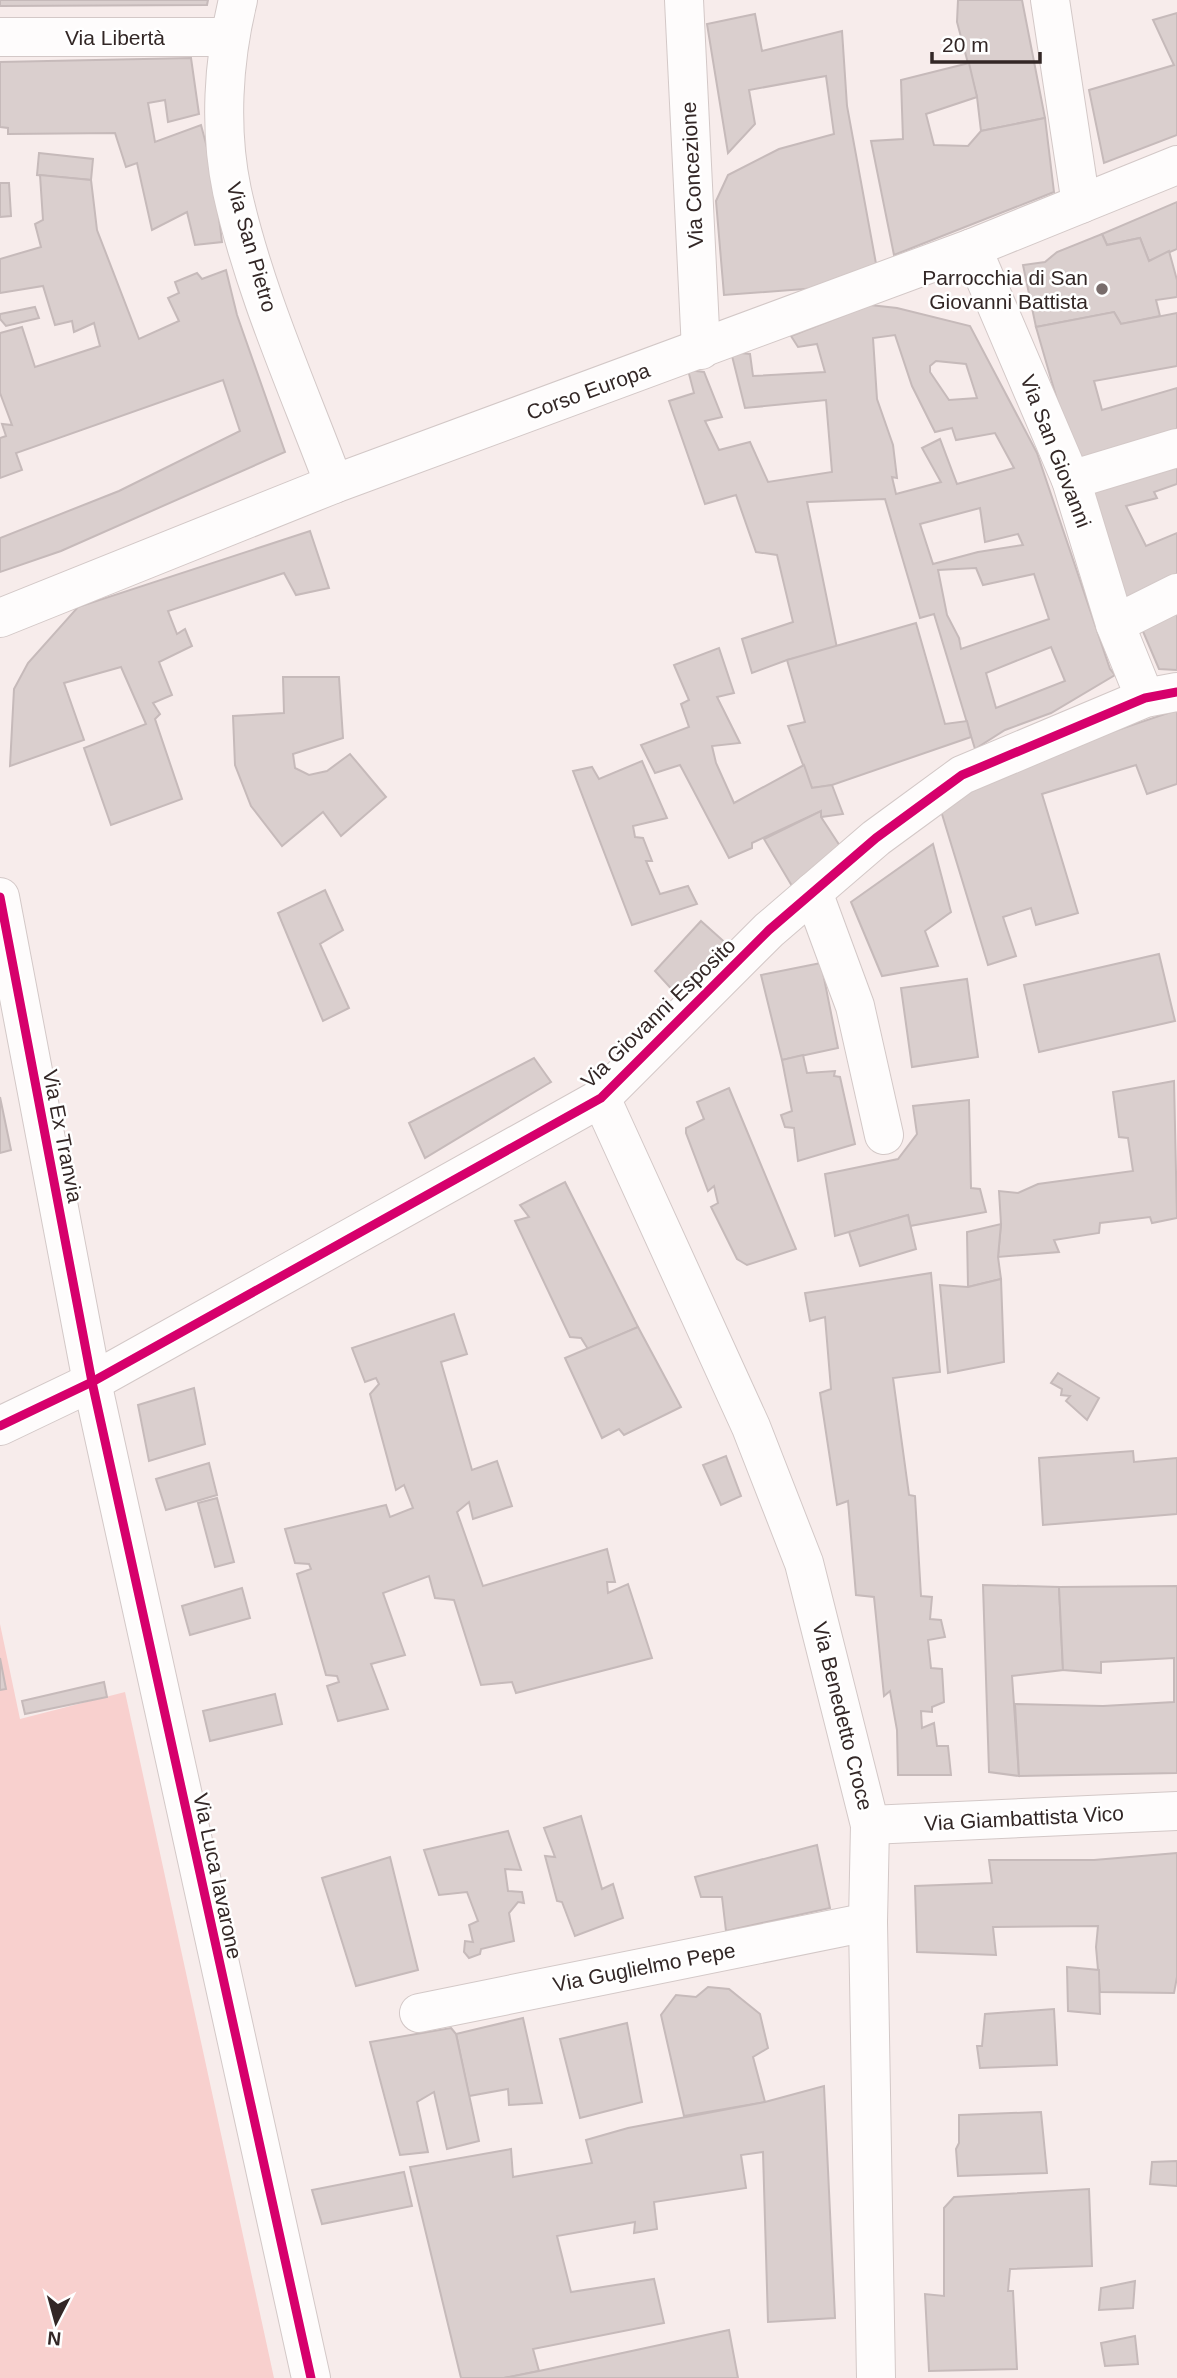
<svg xmlns="http://www.w3.org/2000/svg" width="1177" height="2378" viewBox="0 0 1177 2378" font-family="Helvetica,sans-serif">
<rect width="100%" height="100%" fill="#f7eceb"/>
<path fill="#f8d0ce" d="M0 1624 20 1719 125 1692 274 2378H0Z"/>
<g fill="#dacfce" stroke="#c6baba" stroke-width="2" fill-rule="evenodd">
<path d="M0 0H208L207 5 0 6Z"/>
<path d="M958 0H1022L1045 118 981 131 977 97 957 22Z"/>
<path d="M1177 13V135L1104 163 1089 90 1174 65 1153 20Z"/>
<path d="M755 14 762 51 842 31 847 106 877 269 830 287 724 295 716 201 728 175 779 149 834 134 826 76 749 90 755 124 728 153 707 24Z"/>
<path d="M191 58 199 114 168 122 165 100 148 103 155 142 201 125 213 170 222 242 195 245 187 212 152 230 137 163 126 167 115 133 8 134V128L0 127V62Z"/>
<path d="M969 63 977 97 926 114 934 145 968 146 981 131 1045 118 1054 192 894 255 871 141 903 139 901 80Z"/>
<path d="M39 153 93 159 91 180 37 175Z"/>
<path d="M40 175 91 180 97 230 139 339 179 321 168 298 179 293 175 282 197 273 202 279 226 270 237 315 285 452 61 551 0 572V538L119 491 240 431 223 380 16 453 22 470 0 478V438L6 436 2 424 12 425 0 393V333L22 327 35 367 100 346 94 323 74 332 72 321 55 325 43 286 0 293V259L41 247 35 224 43 220Z"/>
<path d="M0 183H9L11 216 0 217Z"/>
<path d="M1177 202V249L1149 261 1140 238 1107 245 1102 234Z"/>
<path d="M1102 234 1107 245 1140 238 1149 261 1169 251 1177 280V297L1156 300 1160 316 1121 324 1114 312 1036 327 1023 265 1045 262 1057 252Z"/>
<path d="M870 305 897 308 970 326 1037 453 1110 669 1115 675 1051 713 1005 730 975 749 934 614 920 618 885 499 807 502 837 648 787 660 752 673 742 639 793 622 777 555 756 552 736 495 705 504 669 401 694 393 688 370 704 372 722 417 705 421 719 450 750 442 768 482 832 472 826 400 745 408 731 352 750 354 753 376 825 372 817 344 798 347 791 336ZM895 335 912 386 935 432 952 428 956 440 995 433 1014 468 957 484 940 439 922 448 941 482 896 494 892 477 897 478 893 445 877 399 873 338ZM936 361 966 364 977 398 949 400 930 372V366ZM980 508 985 542 1018 534 1023 545 978 552 933 564 920 524ZM976 568 983 585 1034 574 1049 619 961 649 959 638 947 615 938 570ZM1051 647 1065 681 996 708 986 673Z"/>
<path d="M35 307 39 318 6 326 0 319V314Z"/>
<path d="M1114 312 1121 324 1177 313V366L1094 381 1102 410 1177 388V435L1075 462 1036 327Z"/>
<path d="M1177 464V484L1154 492 1157 498 1126 506 1146 546 1177 533V576L1127 599 1081 485Z"/>
<path d="M310 531 329 588 296 595 284 573 168 611 177 634 185 629 192 646 159 662 172 695 153 703 160 714 155 719 182 799 111 825 84 748 146 724 121 667 64 683 84 740 10 766 14 689 28 663 78 607Z"/>
<path d="M1177 607V670L1159 669 1139 622Z"/>
<path d="M916 623 945 724 967 721 971 737 832 785 812 788 788 726 805 722 787 660Z"/>
<path d="M719 648 734 693 717 697 740 743 712 746 716 763 734 803 804 765 812 788 832 785 843 814 821 817V811L752 843V848L729 858 680 765 655 773 641 745 689 727 681 704 689 700 674 665Z"/>
<path d="M283 677H339L343 738 293 754 295 768 309 775 327 771 350 754 386 797 341 836 323 812 282 846 251 806 235 765 233 716 284 713Z"/>
<path d="M1177 710V784L1147 794 1136 765 1042 794 1078 913 1036 925 1031 908 1003 917 1016 956 988 965 938 801 990 773Z"/>
<path d="M642 761 667 818 633 826 635 837 643 838 652 861H646L660 894 688 886 697 904 632 925 573 771 592 767 599 779Z"/>
<path d="M821 811V817L840 846 792 886 764 839Z"/>
<path d="M933 844 951 912 925 931 938 966 882 976 851 902Z"/>
<path d="M325 890 343 930 320 944 349 1008 323 1021 278 913Z"/>
<path d="M701 921 729 946 714 955 677 995 655 971Z"/>
<path d="M1159 954 1175 1021 1039 1052 1024 985Z"/>
<path d="M821 963 838 1048 782 1060 761 975Z"/>
<path d="M967 979 978 1057 912 1067 901 988Z"/>
<path d="M803 1055 807 1073 835 1071 834 1076 840 1077 855 1144 798 1161 794 1128 785 1127 781 1115 792 1111 782 1060Z"/>
<path d="M534 1058 551 1082 425 1158 409 1123Z"/>
<path d="M1174 1081 1177 1218 1152 1223 1150 1217 1100 1223 1099 1233 1054 1240 1059 1252 998 1257 1001 1224 999 1191 1018 1193 1038 1184 1133 1171 1128 1138 1119 1137 1113 1092Z"/>
<path d="M729 1088 796 1249 747 1265 737 1259 711 1207 718 1203 714 1186 708 1191 686 1133V1128L704 1119 697 1102Z"/>
<path d="M0 1097 11 1150 0 1153Z"/>
<path d="M969 1100 971 1188 980 1189 986 1212 910 1226 908 1215 835 1236 825 1174 898 1159 917 1134 913 1106Z"/>
<path d="M565 1182 638 1327 588 1349 581 1338 570 1337 515 1221 529 1217 520 1205Z"/>
<path d="M908 1215 916 1249 860 1266 849 1232Z"/>
<path d="M1001 1224 998 1257 1001 1279 968 1287 967 1232Z"/>
<path d="M931 1273 940 1372 893 1378 909 1495 915 1496 921 1596 932 1597 930 1619 941 1620 945 1637 928 1640 931 1668 942 1669 944 1702 932 1707V1712L921 1711 922 1728 934 1723 937 1746H948L951 1775H898L897 1730 890 1691 884 1696 874 1597 856 1595 848 1501 837 1505 820 1393 831 1389 825 1317 810 1321 805 1293Z"/>
<path d="M1001 1279 1004 1362 948 1373 940 1285 968 1287Z"/>
<path d="M454 1314 467 1354 441 1362 472 1470 497 1461 512 1506 473 1519 469 1502 457 1512 483 1586 607 1549 615 1582H607L608 1593 628 1584 652 1658 516 1693 512 1682 481 1685 454 1600 435 1598 429 1576 383 1593 405 1655 371 1664 388 1709 338 1721 327 1686 339 1682 337 1676 326 1675 297 1574 311 1569 309 1564 295 1563 285 1529 386 1505 390 1517 413 1508 404 1485 396 1490 370 1394 379 1384 376 1378 365 1382 352 1348Z"/>
<path d="M638 1327 681 1407 624 1435 619 1429 602 1438 565 1358Z"/>
<path d="M1058 1373 1099 1398 1087 1420 1066 1401 1070 1396 1061 1395 1062 1389 1051 1383Z"/>
<path d="M194 1388 205 1444 149 1461 138 1405Z"/>
<path d="M1133 1451 1134 1462 1177 1458V1514L1043 1525 1039 1458Z"/>
<path d="M726 1456 741 1496 721 1505 703 1465Z"/>
<path d="M209 1463 217 1495 166 1510 156 1479Z"/>
<path d="M217 1498 234 1562 215 1567 198 1503Z"/>
<path d="M983 1585 1059 1587 1063 1670 1012 1676 1019 1776 989 1772Z"/>
<path d="M1177 1586V1773L1019 1776 1015 1704 1103 1706 1174 1702V1658L1101 1662V1673L1063 1670 1059 1587Z"/>
<path d="M242 1588 250 1618 190 1635 182 1606Z"/>
<path d="M0 1658 6 1689 0 1690Z"/>
<path d="M104 1682 107 1697 25 1714 22 1701Z"/>
<path d="M275 1694 282 1724 210 1741 203 1711Z"/>
<path d="M581 1816 602 1889 613 1884 623 1918 575 1936 562 1902 557 1901 545 1856 555 1857 544 1828Z"/>
<path d="M508 1831 521 1870 505 1869 508 1891 522 1892 524 1903 518 1902 509 1913 514 1941 481 1949 480 1954 469 1958 464 1952 465 1941 473 1942 469 1925 478 1921 467 1892 439 1895 424 1850Z"/>
<path d="M817 1845 830 1908 726 1931 722 1897H701L695 1877Z"/>
<path d="M1177 1853V1977L1174 1993 1100 1992 1096 1947 1098 1926 993 1927 996 1955 917 1952 915 1886 992 1883 989 1860H1094Z"/>
<path d="M390 1857 418 1970 356 1986 322 1878Z"/>
<path d="M1067 1967 1099 1970 1100 2014 1068 2011Z"/>
<path d="M708 1987 729 1989 760 2014 768 2048 753 2057 765 2102 684 2116 661 2015 676 1995 696 1997Z"/>
<path d="M1054 2009 1057 2065 980 2068 977 2046H982L985 2014Z"/>
<path d="M523 2018 542 2103 509 2105 508 2089 469 2096 456 2034Z"/>
<path d="M627 2023 642 2102 580 2118 560 2039Z"/>
<path d="M451 2028 456 2034 479 2141 447 2149 434 2092 417 2102 428 2152 400 2155 370 2042Z"/>
<path d="M824 2086 835 2318 768 2322 763 2152 741 2155 746 2188 654 2202 657 2229 634 2233 635 2222 557 2236 571 2292 654 2279 664 2323 533 2349 539 2371 504 2378H461L410 2167 511 2149 513 2177 592 2163 586 2140 628 2128 765 2102Z"/>
<path d="M1041 2112 1047 2173 958 2176 956 2149 959 2143V2115Z"/>
<path d="M1177 2161V2186L1150 2184 1152 2162Z"/>
<path d="M404 2172 412 2206 322 2224 312 2190Z"/>
<path d="M1089 2189 1092 2266 1010 2269 1008 2291H1013L1017 2369 929 2371 925 2294 944 2296V2208L954 2197Z"/>
<path d="M1135 2281 1133 2308 1099 2310 1101 2288Z"/>
<path d="M729 2330 738 2378H504L539 2371Z"/>
<path d="M1135 2336 1138 2364 1105 2366 1101 2343Z"/>
</g>
<g fill="none" stroke-linecap="round" stroke-linejoin="round">
<defs>
<g id="minor">
<path d="M238 0C223 61 219 129 232 191 254 291 298 388 334 484"/>
<path d="M684 0 701 350"/>
<path d="M1050 0 1081 204"/>
<path d="M0 37H229"/>
<path d="M972 248 1071 480 1115 624 1145 698"/>
<path d="M1071 480 1177 448"/>
<path d="M0 618 334 484 972 248 1177 165"/>
<path d="M1115 624 1177 593"/>
<path d="M813 892 855 1006 884 1135"/>
<path d="M0 897 92 1382 311 2378"/>
<path d="M601 1098 751 1427 804 1563 870 1825 868 1922 876 2378"/>
<path d="M0 1426 92 1382 601 1098 769 930 876 838 962 775 1145 698 1177 692"/>
<path d="M870 1825 1177 1811"/>
<path d="M419 2013 868 1922"/>
</g>
</defs>
<use href="#minor" stroke="#d3c8c7" stroke-width="40"/>
<use href="#minor" stroke="#fefcfc" stroke-width="38"/>
<defs>
<g id="cycleway">
<path d="M0 897 92 1382 311 2378"/>
<path d="M0 1426 92 1382 601 1098 769 930 876 838 962 775 1145 698 1177 692"/>
</g>
</defs>
<use href="#cycleway" stroke="#fff" stroke-width="13"/>
<use href="#cycleway" stroke="#d6006c" stroke-width="9"/>
</g>
<circle fill="#786c6b" stroke="#fff" stroke-width="2.5" cx="1102" cy="289" r="7"/>
<g text-anchor="middle" dominant-baseline="central" stroke-width="5" stroke-linejoin="round" paint-order="stroke">
<g font-size="21" fill="#332726" stroke="#fff">
<text x="115" y="37">Via Libertà</text>
<text transform="translate(692 175) rotate(-93)">Via Concezione</text>
<text transform="translate(252 247) rotate(74)">Via San Pietro</text>
<text transform="translate(588 391) rotate(-20)">Corso Europa</text>
<text transform="translate(1056 451) rotate(69)">Via San Giovanni</text>
<text transform="translate(658 1013) rotate(-44)">Via Giovanni Esposito</text>
<text transform="translate(63 1136) rotate(79)">Via Ex Tranvia</text>
<text transform="translate(843 1716) rotate(76)">Via Benedetto Croce</text>
<text transform="translate(1024 1818) rotate(-3)">Via Giambattista Vico</text>
<text transform="translate(218 1876) rotate(78)">Via Luca Iavarone</text>
<text transform="translate(644 1967) rotate(-11)">Via Guglielmo Pepe</text>
</g>
<g font-size="21" fill="#332726" stroke="#fff" text-anchor="end">
<text x="1088" y="277">Parrocchia di San<tspan x="1088" dy="24">Giovanni Battista</tspan></text>
</g>
</g>
<g transform="translate(56 2322) rotate(186)" stroke="#ffffff" stroke-width="5" paint-order="stroke">
<path d="M0-5L12 26L0 18L-12 26Z" fill="#332726"/>
<text y="-10" font-size="19" font-weight="bold" text-anchor="middle" fill="#332726">N</text>
</g>
<path d="M932 52v10h108v-10" fill="none" stroke="#332726" stroke-width="3.5"/>
<text x="942" y="52" font-size="21" fill="#332726" stroke="#ffffff" stroke-width="5" paint-order="stroke">20 m</text>
</svg>
